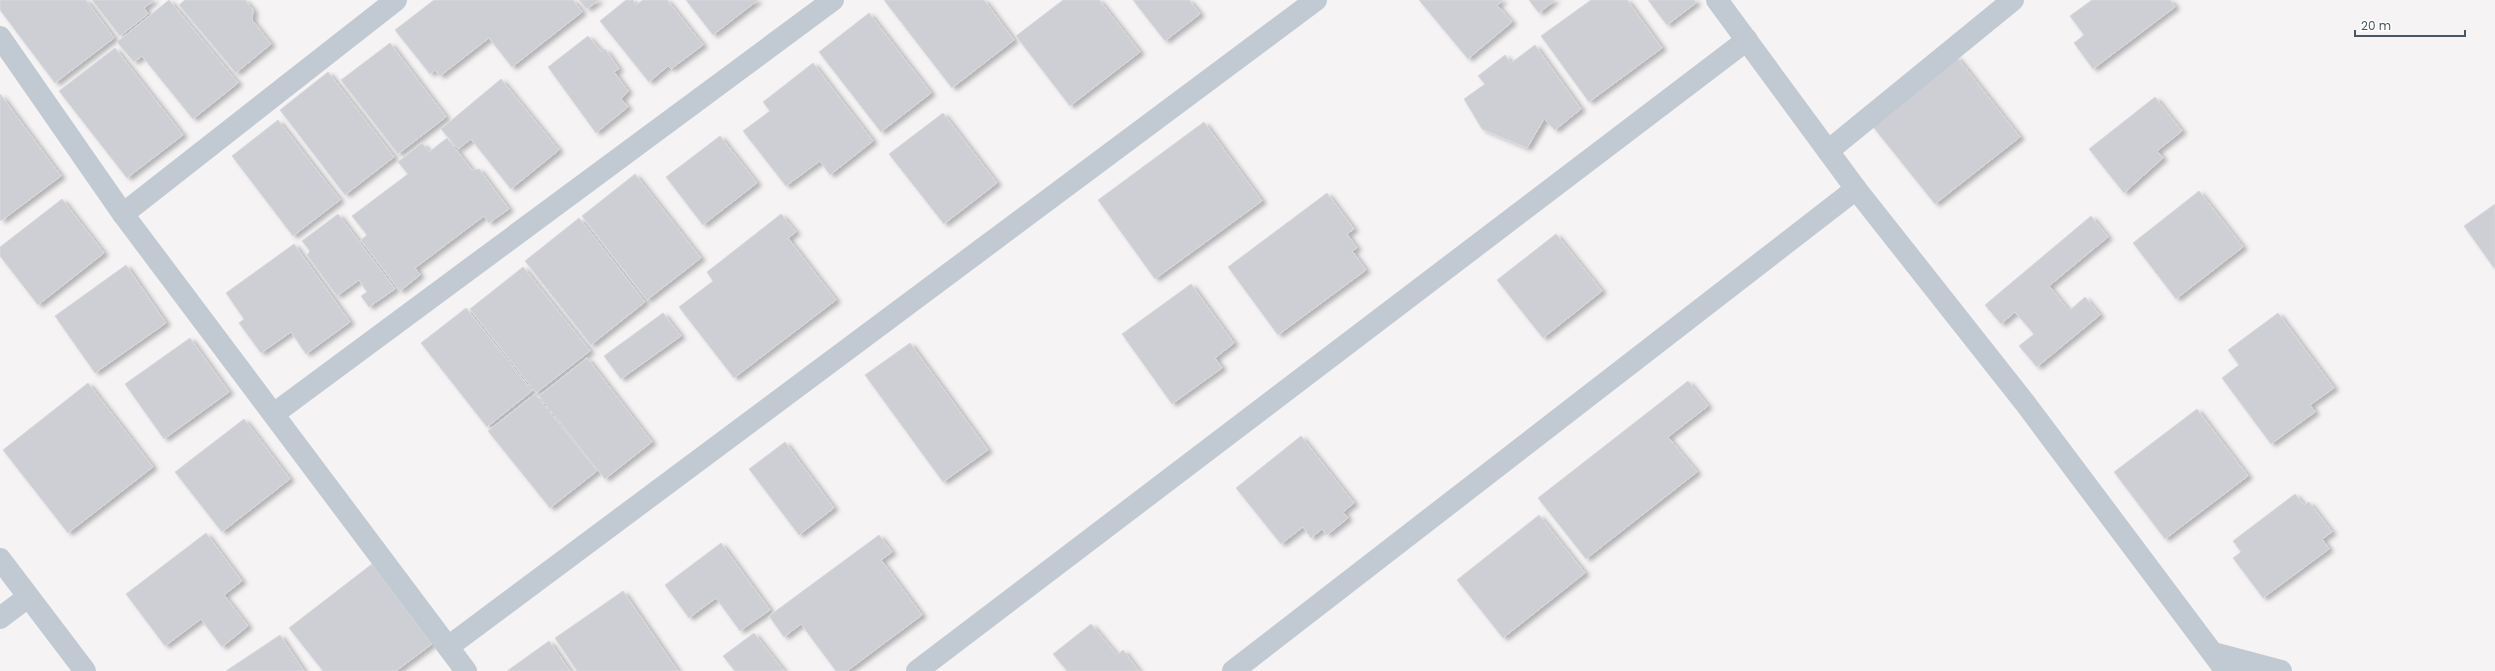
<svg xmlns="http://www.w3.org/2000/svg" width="2495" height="671" viewBox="0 0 2495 671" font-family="Poppins,sans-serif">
<defs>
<filter id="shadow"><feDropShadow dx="4.5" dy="2.5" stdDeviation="2" flood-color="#0004"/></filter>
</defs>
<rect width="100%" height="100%" fill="#f5f3f3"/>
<g fill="#cdcfd5" stroke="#d7d9de" filter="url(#shadow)">
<path d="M0 0H86L114 38 55 83 0 10Z"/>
<path d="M92 0H154L144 8 148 14 120 36Z"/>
<path d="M169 0 238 83 193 119 142 56 134 62 117 42Z"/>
<path d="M185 0H245L253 10 252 20 271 44 236 73 179 5Z"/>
<path d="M434 0H573L582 12 512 67 489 38 440 76 435 70 430 74 395 30Z"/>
<path d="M579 0H599L587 9Z"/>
<path d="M626 0H633L636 5 643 0H667L703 45 671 69 668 66 649 82 600 21Z"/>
<path d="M686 0H758L713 35Z"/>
<path d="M884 0H984L1014 40 952 88Z"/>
<path d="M1063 0H1099L1140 52 1070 106 1016 36Z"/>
<path d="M1133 0H1189L1200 14 1165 41Z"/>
<path d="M1419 0H1503L1497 5 1512 22 1468 59Z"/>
<path d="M1529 0H1555L1539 13Z"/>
<path d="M1591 0H1627L1662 48 1589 102 1541 36Z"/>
<path d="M1648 0H1694L1696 3 1667 25Z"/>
<path d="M2092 0H2170L2175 7 2093 69 2074 43 2084 35 2070 16Z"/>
<path d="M869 13 931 93 881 132 819 52Z"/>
<path d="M588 36 602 52 605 49 619 69 614 72 628 91 621 99 628 107 596 133 548 67Z"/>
<path d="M390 43 446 117 398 154 341 80Z"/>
<path d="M1535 45 1581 109 1555 130 1544 119 1527 148 1482 129 1464 99 1485 84 1478 76 1505 55 1511 63Z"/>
<path d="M115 48 183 135 127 178 59 91Z"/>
<path d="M1956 56 2020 137 1935 204 1870 123Z"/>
<path d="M813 63 873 141 830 175 820 161 786 186 743 131 770 111 763 102Z"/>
<path d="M328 72 394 157 345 195 280 110Z"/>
<path d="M501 79 559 150 511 189 471 139 458 149 441 129Z"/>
<path d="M0 94 61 176 1 221 0 219Z"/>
<path d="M2155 97 2182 131 2157 151 2163 158 2124 193 2089 149Z"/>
<path d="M943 113 997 183 944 224 889 154Z"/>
<path d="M278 120 340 200 293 236 232 156Z"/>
<path d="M1204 122 1262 201 1155 279 1098 200Z"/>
<path d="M720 136 757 183 703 225 666 177Z"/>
<path d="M447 138 472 170 479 169 509 209 489 223 484 216 415 268 420 275 400 291 361 240 367 235 352 216 408 174 398 162 422 143 429 152Z"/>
<path d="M635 174 701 258 647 300 582 216Z"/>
<path d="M2199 191 2243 247 2176 299 2133 243Z"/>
<path d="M1327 193 1354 229 1347 234 1357 248 1352 251 1366 270 1278 335 1228 267Z"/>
<path d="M62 199 104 253 38 305 0 256V247Z"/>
<path d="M2495 204V267L2494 268 2464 226Z"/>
<path d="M338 214 395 289 369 307 361 296 367 292 359 280 337 296 307 255 310 251 302 241Z"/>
<path d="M781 214 796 232 788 238 836 300 734 378 679 307 713 281 707 272Z"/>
<path d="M2091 216 2108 237 2049 286 2069 311 2085 297 2100 315 2037 367 2019 346 2034 334 2015 312 2001 324 1985 305Z"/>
<path d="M579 218 645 302 591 345 525 261Z"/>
<path d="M1556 234 1602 291 1543 338 1497 280Z"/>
<path d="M294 244 350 322 306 354 291 332 261 353 239 323 244 319 226 293Z"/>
<path d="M126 265 166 323 95 373 55 316Z"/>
<path d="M523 267 590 351 536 393 470 309Z"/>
<path d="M1191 284 1234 343 1215 358 1222 368 1172 404 1122 334Z"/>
<path d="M466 308 532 391 487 427 421 343Z"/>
<path d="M663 313 681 336 621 379 604 356Z"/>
<path d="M2278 313 2334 388 2310 405 2315 412 2271 444 2222 378 2239 365 2228 350Z"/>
<path d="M190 338 229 392 164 439 125 384Z"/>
<path d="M910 343 988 450 943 482 865 375Z"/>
<path d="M587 358 652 442 605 479 539 396Z"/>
<path d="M1688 381 1708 406 1668 437 1697 472 1586 559 1538 498Z"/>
<path d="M88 383 153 467 68 533 3 450Z"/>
<path d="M535 394 597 471 550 508 488 431Z"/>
<path d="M2197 409 2248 476 2165 539 2114 472Z"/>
<path d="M244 419 290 479 222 532 175 472Z"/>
<path d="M1301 436 1354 503 1343 512 1348 518 1327 535 1322 529 1311 538 1303 527 1281 544 1236 488Z"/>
<path d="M785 442 834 508 799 535 749 469Z"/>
<path d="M2295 494 2304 505 2309 502 2332 532 2322 539 2329 549 2263 598 2233 558 2241 552 2233 541Z"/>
<path d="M1539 515 1585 573 1503 638 1457 580Z"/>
<path d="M206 533 242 581 224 595 248 626 222 647 201 619 165 646 126 594Z"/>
<path d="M879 535 892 552 881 560 922 615 847 671H836L801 624 784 637 769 616Z"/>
<path d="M721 543 770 610 740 631 716 598 689 618 665 585Z"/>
<path d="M372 564 432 644 396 671H323L289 628Z"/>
<path d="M623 591 678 671H577L555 638Z"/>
<path d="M1091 624 1117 655 1123 650 1139 671H1067L1053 654Z"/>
<path d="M754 633 784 671H735L723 656Z"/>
<path d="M280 635 304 671H226Z"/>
<path d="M549 641 570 671H507Z"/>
</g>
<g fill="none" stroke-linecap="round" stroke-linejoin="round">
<g stroke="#c1cad2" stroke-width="22">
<path d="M1717 0 1856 189 2025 403 2226 671"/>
<path d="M0 37 123 214 448 647 1316 0"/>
<path d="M1828 151 2013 0"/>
<path d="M123 214 396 0"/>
<path d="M275 413 833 0"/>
<path d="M0 559 85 671"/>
<path d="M0 618 28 597"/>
<path d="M448 647 466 671"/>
<path d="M2213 653 2281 671"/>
<path d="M917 671 1747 40"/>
<path d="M1233 671 1856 189"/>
</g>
</g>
<path d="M2355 30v6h110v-6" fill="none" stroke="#4a5661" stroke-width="2"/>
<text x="2361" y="30" font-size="12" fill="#4a5661" stroke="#ffffff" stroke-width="3" paint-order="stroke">20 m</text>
</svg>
